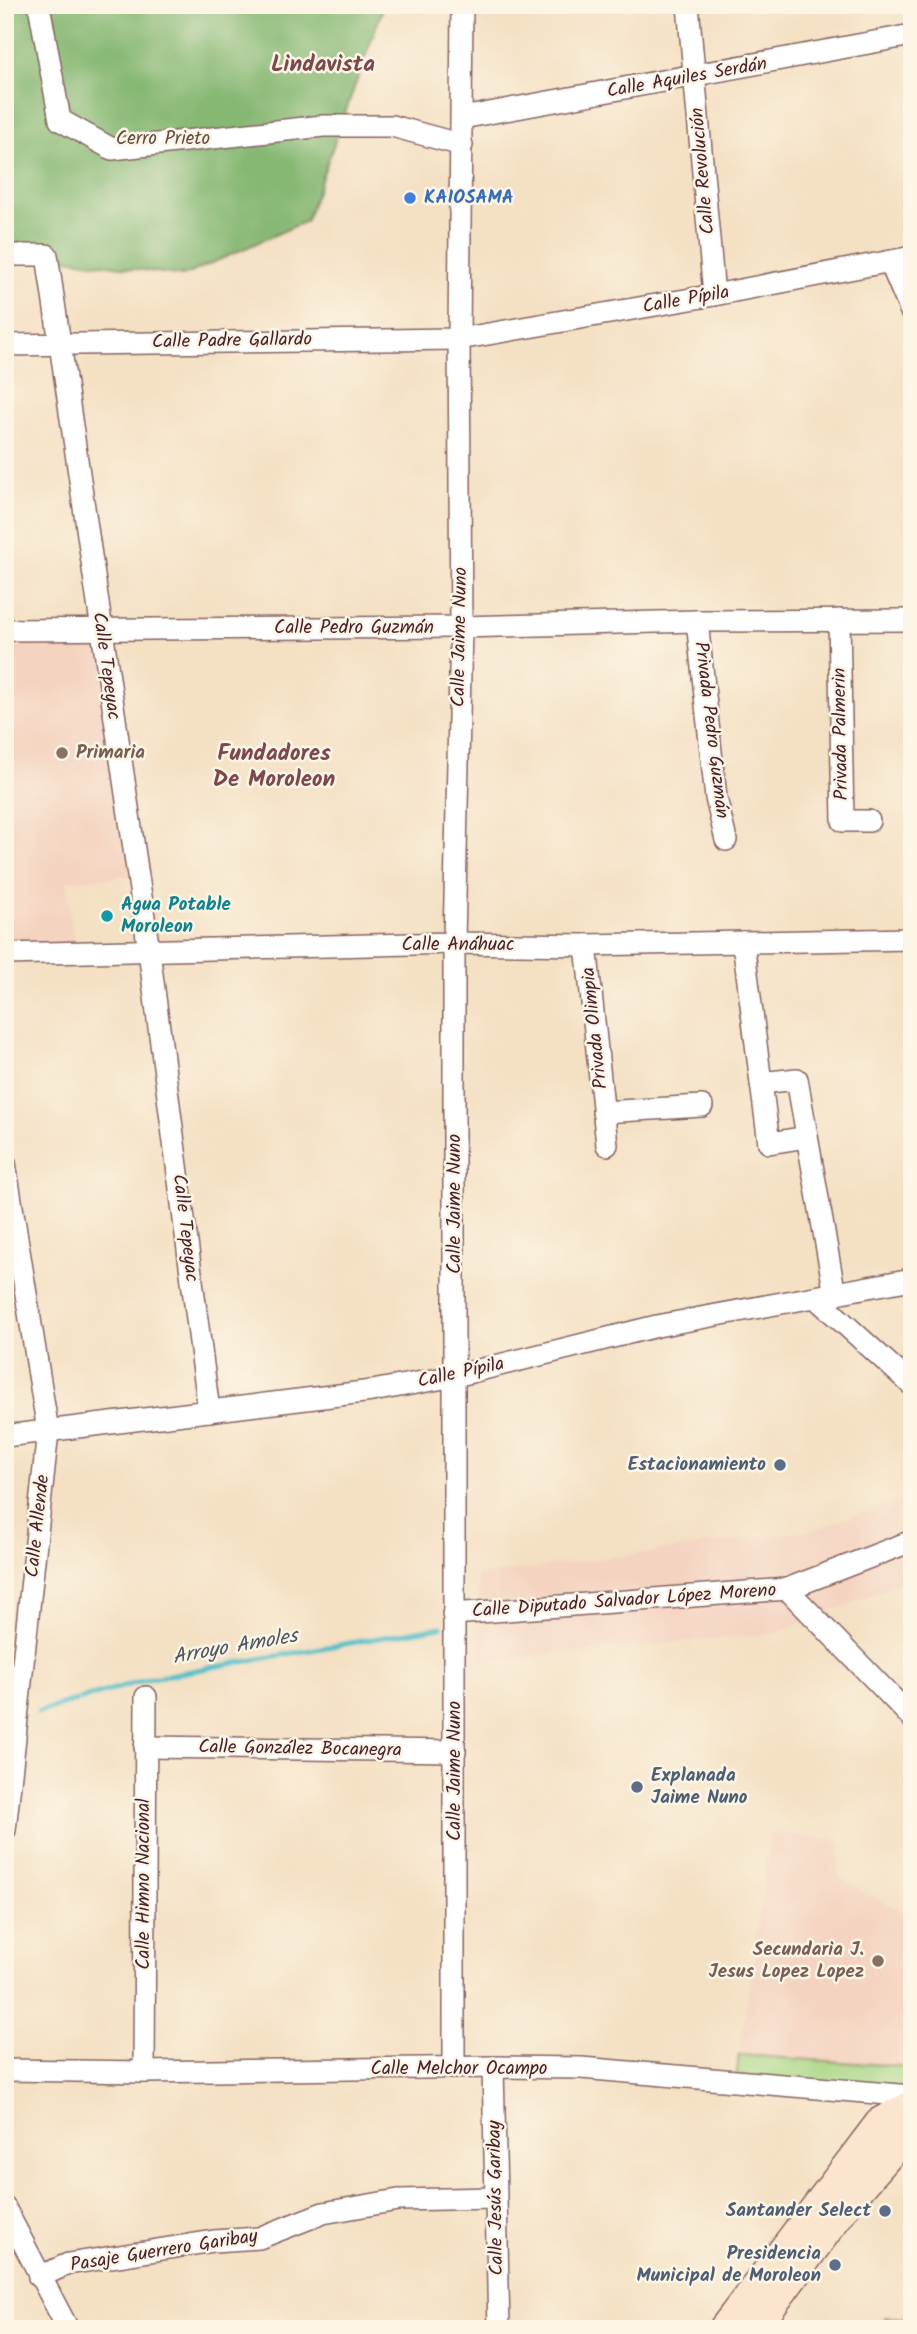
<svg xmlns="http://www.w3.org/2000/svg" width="917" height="2334" viewBox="0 0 917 2334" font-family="Kalam,sans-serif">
<rect width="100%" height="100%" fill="#fcf5e5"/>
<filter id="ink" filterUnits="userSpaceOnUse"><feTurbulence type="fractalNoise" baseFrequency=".0143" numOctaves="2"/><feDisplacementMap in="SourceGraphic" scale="14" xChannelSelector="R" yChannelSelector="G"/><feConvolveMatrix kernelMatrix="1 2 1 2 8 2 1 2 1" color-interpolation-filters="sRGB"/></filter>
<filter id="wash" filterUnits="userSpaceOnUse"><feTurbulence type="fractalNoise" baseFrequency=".00686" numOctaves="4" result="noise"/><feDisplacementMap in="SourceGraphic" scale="28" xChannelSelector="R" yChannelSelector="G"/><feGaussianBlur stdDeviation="1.57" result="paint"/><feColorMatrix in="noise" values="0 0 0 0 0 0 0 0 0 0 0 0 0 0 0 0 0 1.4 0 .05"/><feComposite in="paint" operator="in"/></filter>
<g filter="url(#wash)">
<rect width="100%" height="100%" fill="#f4e0c3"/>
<g fill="#f4d3c0">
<path d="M5 630H101L138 875 67 881 74 952 5 954Z"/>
<path d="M912 1496V1578L778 1633 480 1661 477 1576 811 1530Z"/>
<path d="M771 1833 840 1840 839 1879 912 1916V1992L902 2003 912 2012V2067L739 2055Z"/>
</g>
<g fill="#a9d886" stroke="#7a7c58" stroke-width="2">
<path d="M739 2055 912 2067V2096L736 2081Z"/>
<path d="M885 2317 912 2319V2329H884Z"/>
</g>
<path fill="#86b873" stroke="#686c4f" stroke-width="2" d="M5 5H384L306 221 183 276 5 250Z"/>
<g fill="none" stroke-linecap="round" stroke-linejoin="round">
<path stroke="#52c0c8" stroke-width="5" d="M38 1712 151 1678 441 1627"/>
</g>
</g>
<g filter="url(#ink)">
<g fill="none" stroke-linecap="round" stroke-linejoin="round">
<defs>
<g id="street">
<path d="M39 5 60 120 112 149 323 126H392L462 145"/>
<path d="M688 5 714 295"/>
<path d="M462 118 912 35"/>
<path d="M5 255H47L149 951 209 1411"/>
<path d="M890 262 912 314"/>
<path d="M5 345 459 339 714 295 912 257"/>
<path d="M839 620 843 821H869"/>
<path d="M697 621 716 798 726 840"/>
<path d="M5 630 461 627 697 621 912 620"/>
<path d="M743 942 761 1083 797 1079 835 1295"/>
<path d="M586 945 607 1145"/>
<path d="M5 954 454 943 586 945 912 939"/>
<path d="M761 1083 769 1143 807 1137"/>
<path d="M603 1112 702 1106"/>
<path d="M5 1163 48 1431 5 1830"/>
<path d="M816 1298 912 1385"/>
<path d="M5 1436 372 1391 455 1376 657 1326 912 1279"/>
<path d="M787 1589 912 1718"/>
<path d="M453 1614 787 1589 912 1541"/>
<path d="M145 1747 455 1751"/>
<path d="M493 2067 499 2329"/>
<path d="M454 2068V943L461 627 459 339 462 5"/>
<path d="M5 2070 144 2072 493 2067 581 2068 912 2096"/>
<path d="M144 2072 146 1697"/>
<path d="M5 2208 68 2329"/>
<path d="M39 2277 68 2264 214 2241 259 2238 323 2213 398 2200 495 2198"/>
</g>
<g id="secondary">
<path d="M724 2329 881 2122 912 2106"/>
<path d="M754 2329 849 2200 904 2137 907 2110"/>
</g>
</defs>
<use href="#street" stroke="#866360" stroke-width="24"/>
<use href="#secondary" stroke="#866360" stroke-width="33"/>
<use href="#street" stroke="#fff" stroke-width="21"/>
<use href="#secondary" stroke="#fce5cf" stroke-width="30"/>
</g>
</g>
<circle fill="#3f7fe0" stroke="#fcf5e5" stroke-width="2.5" cx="410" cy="198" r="7"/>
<g fill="#8d6e63" stroke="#fcf5e5" stroke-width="2.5">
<circle cx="62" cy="753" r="7"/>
<circle cx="878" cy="1961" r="7"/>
</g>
<circle fill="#0f9aa8" stroke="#fcf5e5" stroke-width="2.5" cx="107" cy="916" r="7"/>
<g fill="#5c6f8a" stroke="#fcf5e5" stroke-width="2.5">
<circle cx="780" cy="1465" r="7"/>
<circle cx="637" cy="1787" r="7"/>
<circle cx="885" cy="2211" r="7"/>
<circle cx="835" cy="2265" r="7"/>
</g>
<g text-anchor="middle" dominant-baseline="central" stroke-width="5" stroke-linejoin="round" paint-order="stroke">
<g font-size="19" fill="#4a1f2b" stroke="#fcf5e5">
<text transform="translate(687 78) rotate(-10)">Calle Aquiles Serdán</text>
<text transform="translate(703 171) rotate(-95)">Calle Revolución</text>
<text transform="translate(686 300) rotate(-10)">Calle Pípila</text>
<text transform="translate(232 341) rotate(-1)">Calle Padre Gallardo</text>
<text x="354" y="628">Calle Pedro Guzmán</text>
<text transform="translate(460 637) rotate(-89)">Calle Jaime Nuno</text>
<text transform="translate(106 666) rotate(82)">Calle Tepeyac</text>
<text transform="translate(711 730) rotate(83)">Privada Pedro Guzmán</text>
<text transform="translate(841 734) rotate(-91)">Privada Palmerin</text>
<text x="458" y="945">Calle Anáhuac</text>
<text transform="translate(595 1028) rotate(-96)">Privada Olimpia</text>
<text transform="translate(455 1204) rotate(-90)">Calle Jaime Nuno</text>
<text transform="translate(185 1228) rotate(83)">Calle Tepeyac</text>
<text transform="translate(461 1373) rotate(-12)">Calle Pípila</text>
<text transform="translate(38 1526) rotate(-84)">Calle Allende</text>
<text transform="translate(624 1601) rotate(-4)">Calle Diputado Salvador López Moreno</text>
<text transform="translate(300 1749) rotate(1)">Calle González Bocanegra</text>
<text transform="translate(455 1771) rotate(-90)">Calle Jaime Nuno</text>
<text transform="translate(144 1884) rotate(-90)">Calle Himno Nacional</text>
<text x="459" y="2069">Calle Melchor Ocampo</text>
<text transform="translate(496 2198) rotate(-91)">Calle Jesús Garibay</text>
<text transform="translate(164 2251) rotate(-9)">Pasaje Guerrero Garibay</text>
</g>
<g font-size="19" fill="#624d42" stroke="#fcf5e5">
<text x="163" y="139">Cerro Prieto</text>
</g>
<g font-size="19" font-weight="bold" fill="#366cbe" stroke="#fcf5e5" text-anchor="start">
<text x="424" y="198">KAIOSAMA</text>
</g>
<g font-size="19" font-weight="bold" fill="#785e54" stroke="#fcf5e5" text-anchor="start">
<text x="76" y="753">Primaria</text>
<text x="864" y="1950" text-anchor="end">Secundaria J.<tspan x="864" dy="22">Jesus Lopez Lopez</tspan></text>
</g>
<g font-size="19" font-weight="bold" fill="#0d838f" stroke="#fcf5e5" text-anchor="start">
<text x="121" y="905">Agua Potable<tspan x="121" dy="22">Moroleon</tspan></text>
</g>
<g font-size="19" font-weight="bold" fill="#4e5e75" stroke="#fcf5e5" text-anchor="end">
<text x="766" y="1465">Estacionamiento</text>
<text x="651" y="1776" text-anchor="start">Explanada<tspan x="651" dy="22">Jaime Nuno</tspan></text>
<text x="871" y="2211">Santander Select</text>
<text x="821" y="2254">Presidencia<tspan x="821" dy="22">Municipal de Moroleon</tspan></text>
</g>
<g font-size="21" font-style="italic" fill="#4d5762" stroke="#fcf5e5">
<text transform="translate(235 1647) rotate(-10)">Arroyo Amoles</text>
</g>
<g font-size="23" font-weight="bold" fill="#7e474d" stroke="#fcf5e5">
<text x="323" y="65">Lindavista</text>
<text x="274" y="754">Fundadores<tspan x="274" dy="26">De Moroleon</tspan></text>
</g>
</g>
<rect width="917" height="2334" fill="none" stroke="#fcf5e5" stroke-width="28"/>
</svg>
